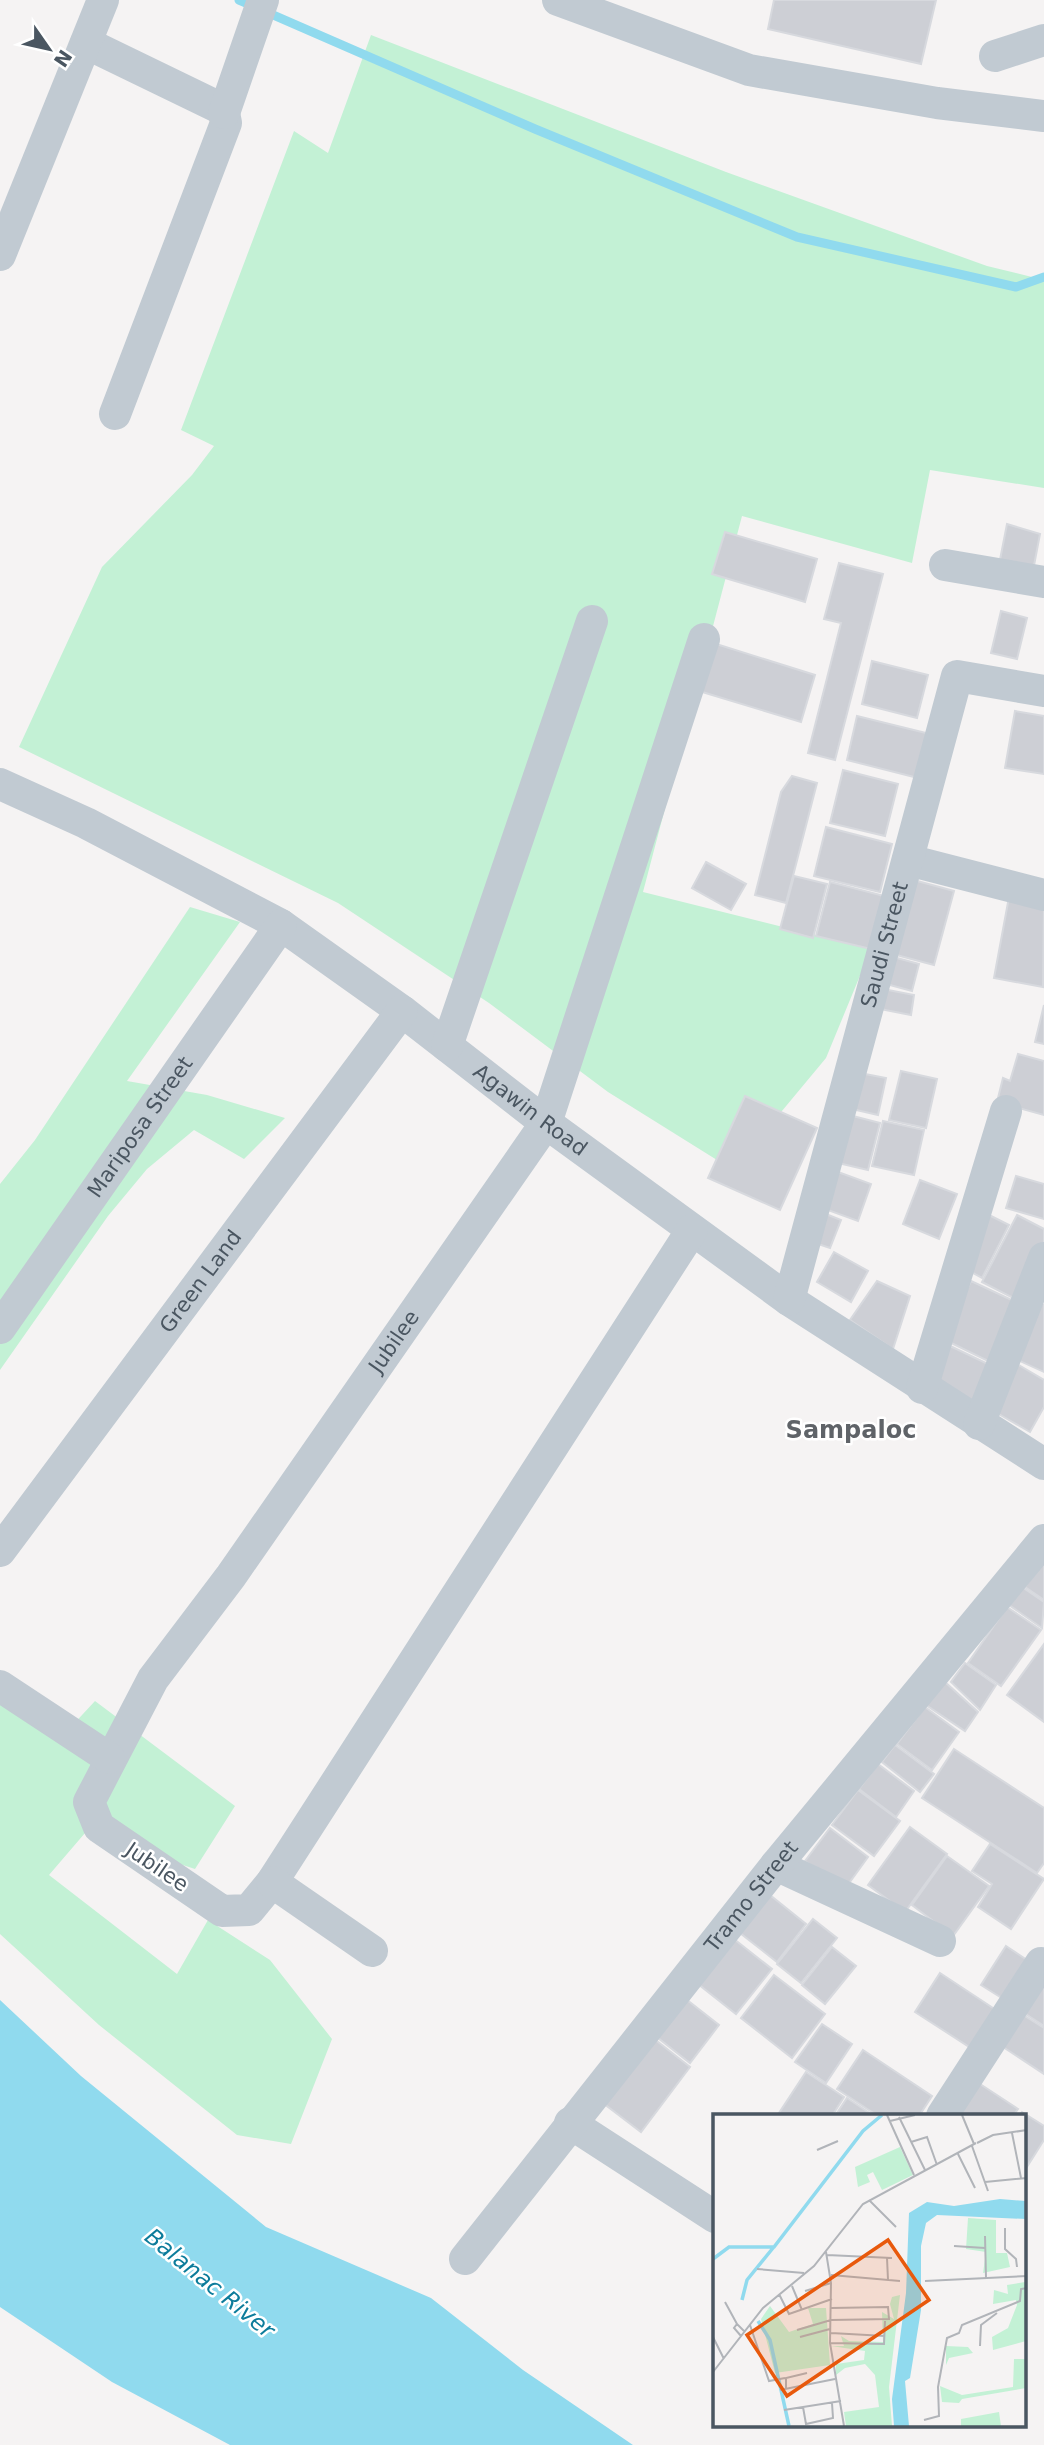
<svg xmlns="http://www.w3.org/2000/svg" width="1044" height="2445" viewBox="0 0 1044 2445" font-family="'DejaVu Sans',sans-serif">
<rect width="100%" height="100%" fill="#f5f3f3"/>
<g fill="#c3f1d5">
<path d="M371 35 726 172 987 266 1044 280V488L930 470 912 563 742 516 643 892 871 949 826 1058 733 1170 608 1092 489 1003 338 903 19 747 102 567 192 475 214 446 181 430 294 131 328 153Z"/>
<path d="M190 907 240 922 127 1081 207 1095 285 1118 244 1159 194 1130 147 1169 108 1216 0 1370V1184L35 1140Z"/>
<path d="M0 1689 57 1742 95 1701 235 1806 195 1869 85 1833 49 1875 177 1974 208 1920 270 1960 332 2039 291 2144 237 2135 99 2025 0 1934Z"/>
</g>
<path fill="#90daee" d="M0 2000 81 2076 266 2227 431 2298 523 2370 633 2445H230L112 2382 0 2307Z"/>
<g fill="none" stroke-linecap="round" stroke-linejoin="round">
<path stroke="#90daee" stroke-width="9" d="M239 0 535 129 797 237 1016 287 1044 277"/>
</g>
<g fill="#cdcfd5" stroke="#d7d9de" stroke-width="2">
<path d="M774 0H936L921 64 768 29Z"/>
<path d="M1007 524 1040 534 1032 576 998 570Z"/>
<path d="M725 532 817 559 805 602 712 574Z"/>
<path d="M839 563 883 574 835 760 808 753 841 623 824 619Z"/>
<path d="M1001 611 1027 618 1017 659 991 653Z"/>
<path d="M713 643 815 675 801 722 699 691Z"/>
<path d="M872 661 928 675 917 718 862 704Z"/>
<path d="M1015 711 1044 716V774L1005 768Z"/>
<path d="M857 716 930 734 918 778 847 760Z"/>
<path d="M843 770 898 784 885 836 830 823Z"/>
<path d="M792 776 817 783 786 903 755 895 781 792Z"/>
<path d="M826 827 892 844 880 892 814 876Z"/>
<path d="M706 862 746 884 731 910 692 888Z"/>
<path d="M794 876 827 884 813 938 780 929Z"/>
<path d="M910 879 954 891 934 965 889 953Z"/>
<path d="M830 882 884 896 871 949 816 936Z"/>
<path d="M1009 897 1044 904 1043 987 994 978Z"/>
<path d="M886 955 919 964 912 991 879 982Z"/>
<path d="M883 989 914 995 911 1015 880 1009Z"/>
<path d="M1044 1005V1044L1035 1042Z"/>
<path d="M1018 1054 1044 1061V1115L997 1102 1003 1078 1010 1081Z"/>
<path d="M901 1071 937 1079 926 1128 889 1120Z"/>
<path d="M860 1073 886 1078 878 1115 852 1109Z"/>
<path d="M745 1096 817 1128 780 1210 708 1178Z"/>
<path d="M849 1115 880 1123 868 1170 838 1163Z"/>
<path d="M883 1121 924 1130 914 1175 872 1166Z"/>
<path d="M838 1172 871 1184 858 1221 825 1209Z"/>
<path d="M1016 1176 1044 1184V1219L1006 1208Z"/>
<path d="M920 1180 957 1194 939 1239 903 1224Z"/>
<path d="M821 1212 841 1220 830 1248 809 1241Z"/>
<path d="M989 1215 1009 1225 982 1278 962 1267Z"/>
<path d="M1017 1215 1044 1229V1248L1017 1300 982 1282Z"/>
<path d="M834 1252 868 1271 851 1302 817 1282Z"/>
<path d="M877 1281 910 1296 893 1349 850 1320Z"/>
<path d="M971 1281 1016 1302 988 1361 943 1339Z"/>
<path d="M1037 1302 1044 1305V1372L1011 1357Z"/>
<path d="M946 1344 990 1365 969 1408 925 1387Z"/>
<path d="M1017 1364 1044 1380V1407L1030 1432 990 1409Z"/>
<path d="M1044 1560V1600L1025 1587Z"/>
<path d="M1022 1587 1044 1602 1042 1628 1009 1605Z"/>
<path d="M1007 1607 1041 1630 1001 1686 968 1663Z"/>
<path d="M1044 1644V1722L1007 1695Z"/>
<path d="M965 1663 996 1685 980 1710 951 1682Z"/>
<path d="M945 1682 978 1712 965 1731 926 1705Z"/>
<path d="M925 1707 959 1732 932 1770 897 1744Z"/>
<path d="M895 1745 934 1774 920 1792 882 1762Z"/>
<path d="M954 1749 1044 1808V1863L1037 1873 922 1798Z"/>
<path d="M878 1764 914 1791 896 1817 859 1789Z"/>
<path d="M858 1790 900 1821 874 1856 832 1825Z"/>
<path d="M910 1827 947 1854 905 1912 868 1885Z"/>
<path d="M830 1828 868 1857 844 1890 805 1861Z"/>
<path d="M990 1844 1044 1879 1011 1929 978 1907 992 1884 972 1871Z"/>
<path d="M947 1856 989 1886 953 1936 912 1905Z"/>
<path d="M770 1895 806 1924 777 1962 740 1933Z"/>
<path d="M813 1919 837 1938 801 1983 777 1964Z"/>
<path d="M734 1939 772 1969 736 2014 698 1984Z"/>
<path d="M1006 1946 1033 1964 1008 2002 981 1985Z"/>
<path d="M832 1947 856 1966 825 2004 802 1985Z"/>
<path d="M940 1973 999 2012 974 2050 915 2012Z"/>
<path d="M774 1975 825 2014 792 2058 741 2018Z"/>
<path d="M1044 1979V2026L1021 2011Z"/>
<path d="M682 1996 719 2025 690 2063 653 2034Z"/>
<path d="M1020 2013 1044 2028V2074L1000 2045Z"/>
<path d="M822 2024 852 2044 826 2083 795 2062Z"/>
<path d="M653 2038 690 2067 641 2132 603 2103Z"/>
<path d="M863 2050 932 2096 919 2116H878L837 2089Z"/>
<path d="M806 2072 844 2097 832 2116H777Z"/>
<path d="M977 2082 1018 2109 1013 2116H955Z"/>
<path d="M847 2098 874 2116H835Z"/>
<path d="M1022 2112 1044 2126V2140L1025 2170V2116H1019Z"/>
</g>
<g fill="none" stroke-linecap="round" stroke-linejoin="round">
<g stroke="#c1cad2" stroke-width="32">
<path d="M558 0 749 70 937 103 1044 116"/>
<path d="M86 43 218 107 224 113 226 123 115 414"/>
<path d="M995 56 1044 40"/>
<path d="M224 113 263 0"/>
<path d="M0 255 103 0"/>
<path d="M945 565 1044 582"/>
<path id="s1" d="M0 784 86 823 281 925 402 1011 546 1123 789 1300 1044 1464"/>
<path d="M908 860 1044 895"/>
<path d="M447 1046 592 621"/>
<path id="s2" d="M692 1230 272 1882 249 1910 222 1911 99 1827 89 1802 153 1679 231 1576 546 1123 704 639"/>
<path id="s3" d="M789 1300 957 676 1044 691"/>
<path id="s4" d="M0 1328 281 925"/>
<path d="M922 1388 1006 1111"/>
<path d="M979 1424 1044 1258"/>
<path id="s5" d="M0 1551 402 1011"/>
<path d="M0 1686 109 1758"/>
<path d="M776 1865 940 1941"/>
<path d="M272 1882 372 1951"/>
<path d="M942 2116 1041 1963 1044 1965"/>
<path d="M570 2123 715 2217"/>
<path id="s6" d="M465 2259 776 1865 1044 1540"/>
</g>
</g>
<g text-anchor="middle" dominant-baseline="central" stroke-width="5" stroke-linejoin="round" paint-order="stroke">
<g font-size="21" fill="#4a5661" stroke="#fff">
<text stroke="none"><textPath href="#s3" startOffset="368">Saudi Street</textPath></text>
<text stroke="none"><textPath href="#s1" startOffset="625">Agawin Road</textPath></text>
<text stroke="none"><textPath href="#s4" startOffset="245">Mariposa Street</textPath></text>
<text stroke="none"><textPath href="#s5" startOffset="336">Green Land</textPath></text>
<text stroke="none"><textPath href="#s2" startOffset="1568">Jubilee</textPath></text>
<text transform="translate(157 1867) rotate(34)">Jubilee</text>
<text stroke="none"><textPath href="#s6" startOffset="462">Tramo Street</textPath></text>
</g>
<g font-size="23" font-style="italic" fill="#0c7c9b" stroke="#fff">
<text transform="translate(210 2283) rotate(39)">Balanac River</text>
</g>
<g font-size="24" font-weight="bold" fill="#5f6368" stroke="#fff">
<text x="851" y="1430">Sampaloc</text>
</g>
</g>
<g transform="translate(713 2114)">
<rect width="313" height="313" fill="#f5f3f3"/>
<path d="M187 33 200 61 169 76 160 58 154 61 157 68 145 73 142 53ZM255 104 283 106V139H294L297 153 270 159 273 138 253 135ZM312 168 313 227 280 236 279 223 295 214 304 191 303 186 280 190 281 176 295 180 294 171ZM187 181 176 273 179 312H133L131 298 166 293 162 261 152 250 132 254 123 261V250L151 246 152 237 118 232H131L128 222 136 227 170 228 169 198 181 205 177 190 179 183ZM57 192 76 218 100 210 95 194H113L117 251 62 259 48 205ZM233 232 255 233 260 239 236 244 233 251ZM301 245H313V274L249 285 246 289 229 288 227 272 249 281 300 273ZM286 298 288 312H248V305Z" fill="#c3f1d5"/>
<path d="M287 85 313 87V105L224 101 213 109 208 132V196L197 264 192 267 196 312H181L179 285 193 179 196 99 214 88 241 92Z" fill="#90daee"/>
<path fill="none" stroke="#90daee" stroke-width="3.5" d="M0 145 16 133H61L150 17 169 1M29 186 34 166 60 134M45 207 57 226 76 312"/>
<path fill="none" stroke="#b1b4b9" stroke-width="2" d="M174 1 201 61M249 1 261 30M186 3 212 56M177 7 202 1M299 19 308 64M198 28 214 23 224 51M264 29 280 21 314 16M259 32 275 77M104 36 125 27M245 40 262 74M272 68 314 64M156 86 183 113M292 114V135L303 145 304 153M272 122 273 164M241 132 272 134M113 138 118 169 117 229 131 312M114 141 179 144M174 144 175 166M44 155 91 159M118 161 187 167M212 167 314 162M79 172 89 196M92 177 118 169M66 180 76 200 119 185M12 188 24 210M37 211 56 267 72 264M84 216 118 206 176 205 175 193 118 194M118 219 172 222M28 222 21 214 24 210 32 218M0 223 11 245M87 223 117 215M117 229 171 230 172 207M267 232 268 211 284 199M0 258 50 194 101 152 150 90 263 29M73 275V264L94 259M67 276 122 265M90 293 93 310 120 304 119 289M71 296 128 287M211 306 226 302 225 273 234 224 246 219 249 211 307 187 308 175 314 174"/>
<path fill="#e8590c" fill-opacity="0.15" stroke="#e8590c" stroke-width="3.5" d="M175 126 216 186 74 282 34 221Z"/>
<rect width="313" height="313" fill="none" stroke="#4a5661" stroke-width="3.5"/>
</g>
<g transform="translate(49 49) rotate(124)" stroke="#ffffff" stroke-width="5" paint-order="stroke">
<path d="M0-5L12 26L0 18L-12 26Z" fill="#4a5661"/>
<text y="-10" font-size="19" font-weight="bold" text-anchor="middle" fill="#4a5661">N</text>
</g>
</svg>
